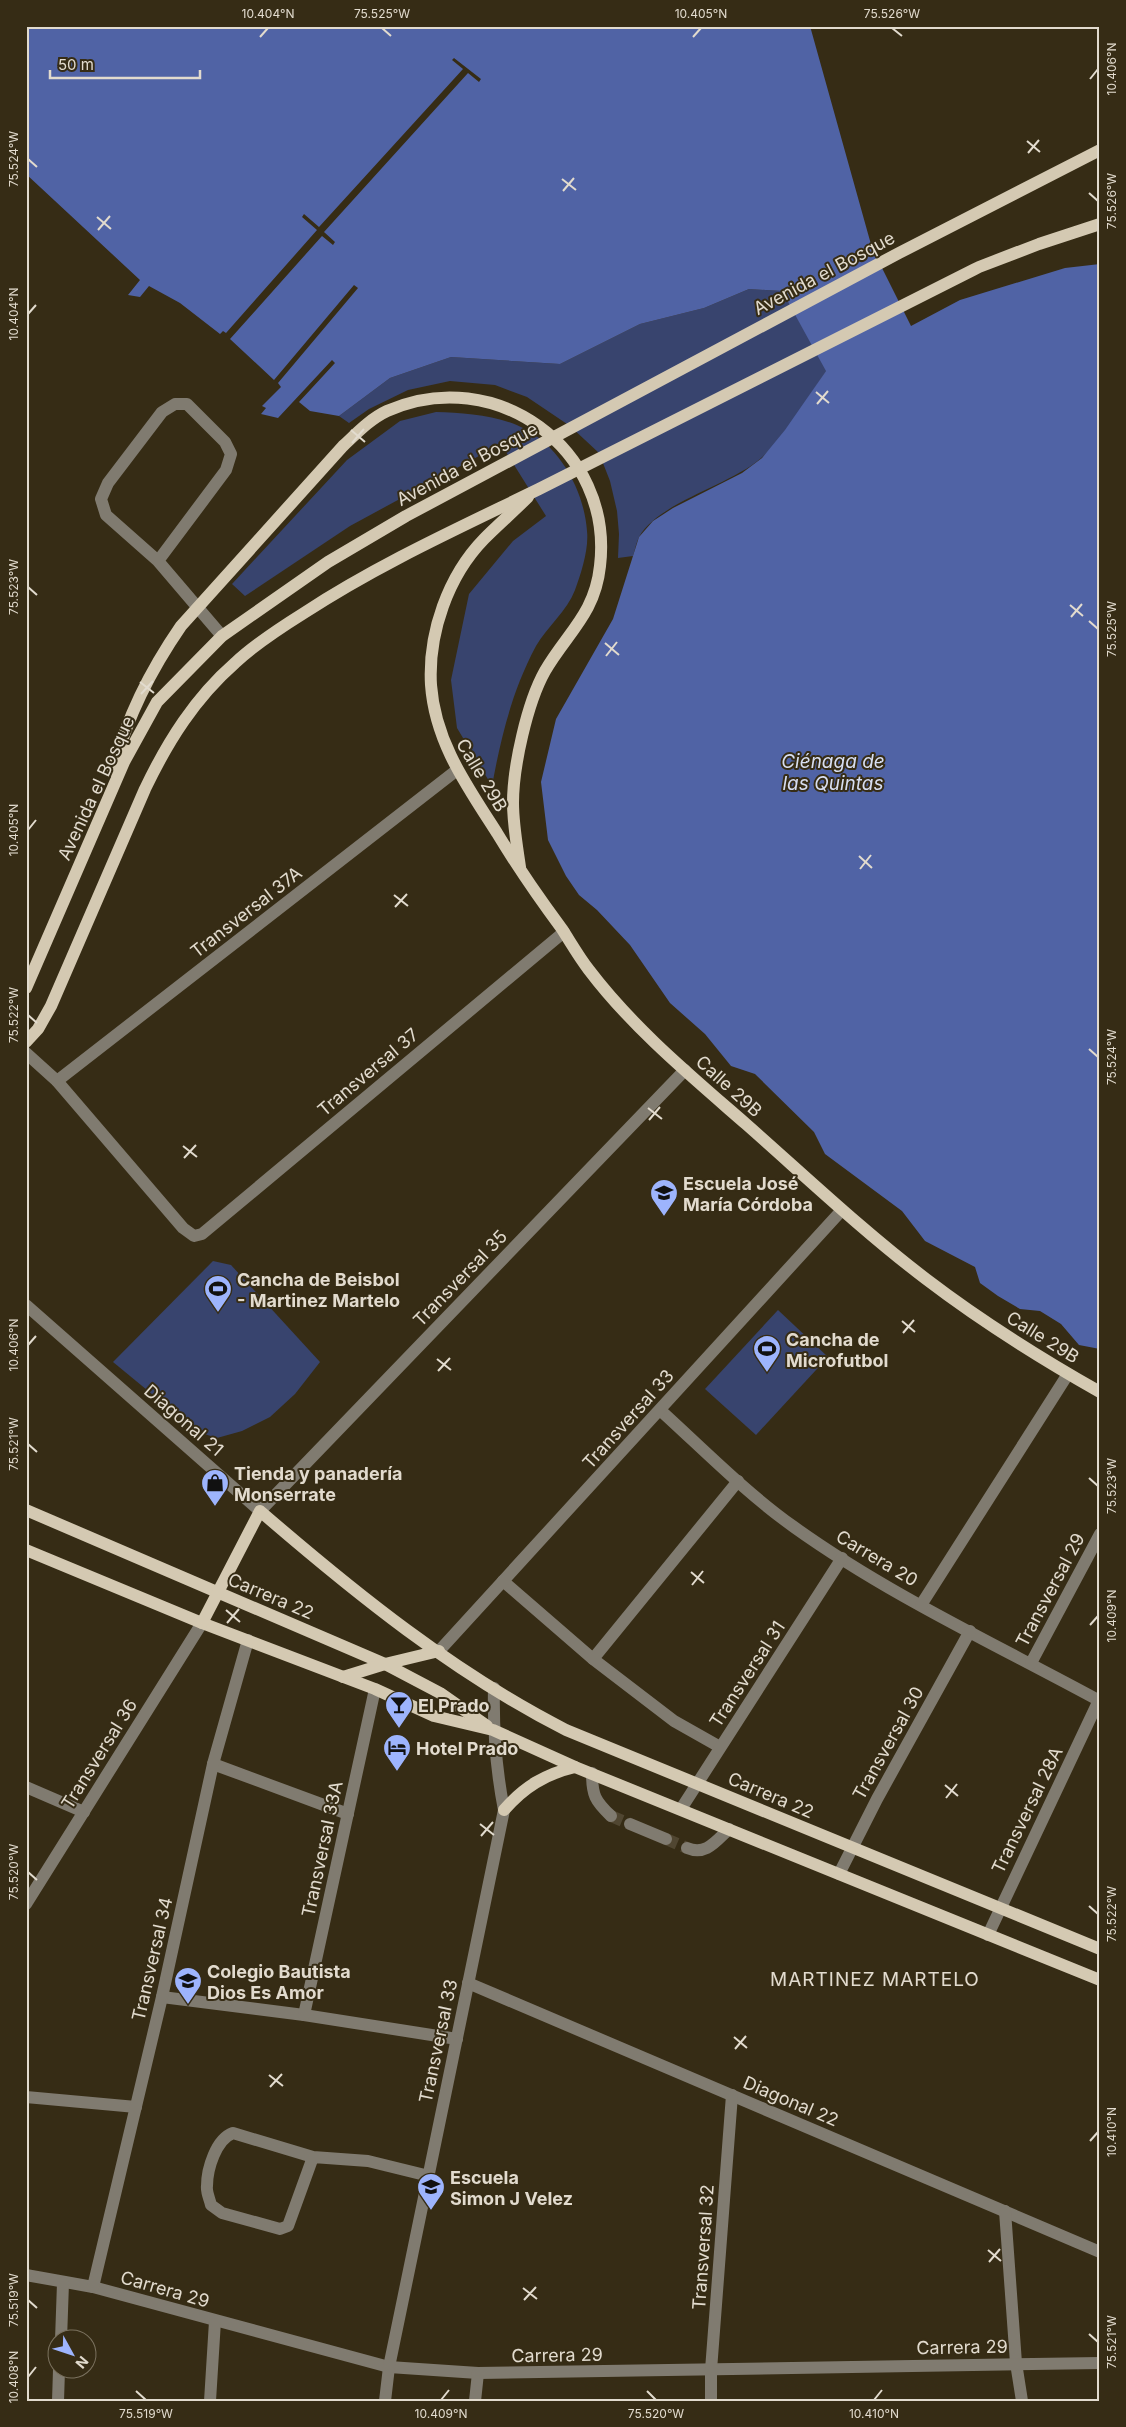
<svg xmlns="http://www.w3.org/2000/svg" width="1126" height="2427" viewBox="0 0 1126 2427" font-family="Inter,sans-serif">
<rect width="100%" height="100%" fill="#362c15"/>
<g fill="#38446e">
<path d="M749 289 782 291 827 370C808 397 784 439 760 459 728 486 659 502 639 537 636 543 635 550 633 556L618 558 619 534 617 511 610 481 599 453 570 426 527 397 495 385 450 381 408 390 369 409 349 423 339 416 390 378 451 357 560 364 640 324 704 308Z"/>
<path d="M436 412C464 413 499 415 525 429 561 448 584 491 587 531 589 549 581 574 575 590 567 611 547 627 536 646 512 691 501 737 492 786L457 728 451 680 469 594 513 541 546 516 501 444 350 526 245 596 232 584 347 460 400 421Z"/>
<path d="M213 1261 231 1265 320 1362 295 1394 270 1417 242 1431 217 1438 198 1432 113 1362Z"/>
<path d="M778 1310 828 1357 756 1435 705 1389Z"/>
</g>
<path fill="#5063a5" d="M26 26H810L872 248 911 326 960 300 1065 268 1100 264V1349L1079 1345 1061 1324 1040 1311 1020 1309 998 1296 980 1283 975 1267 925 1241 902 1211 825 1154 814 1132 755 1074 731 1066 705 1034 670 1003 630 945 597 910 579 895 566 876 548 840 541 782 556 719 613 619 639 537 653 521 673 508 742 473 762 458 785 430 826 371 782 291 749 289 704 308 640 324 560 364 451 357 390 378 339 416 310 411 299 402 335 363 332 360 278 418 261 414 266 408 262 406 281 387 278 383 358 288 354 285 274 380 230 339 322 236 333 245 335 242 324 232 468 73 479 82 481 79 454 58 452 60 463 69 319 227 304 214 302 217 317 230 226 333 223 331 220 334 180 303 149 286 140 297 128 295 140 280 26 174Z"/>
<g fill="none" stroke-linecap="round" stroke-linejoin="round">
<g stroke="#504631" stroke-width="12" stroke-dasharray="12 6" stroke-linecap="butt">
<path d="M611 1816 630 1824"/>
<path d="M666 1839 687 1848"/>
</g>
<g stroke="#807b70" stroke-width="12">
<path d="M158 561 226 470 231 454 225 442 187 404H175L162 412 108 483 101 499 106 515 158 561 222 636"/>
<path d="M26 1053 57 1081 183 1228 194 1236 202 1234 564 932"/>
<path d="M57 1081 457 770"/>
<path d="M26 1305 260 1511 685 1070"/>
<path d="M660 1410C703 1449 746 1493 794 1527 889 1595 997 1645 1100 1701"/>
<path d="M503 1581 593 1659"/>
<path d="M921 1605 1068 1374"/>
<path d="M439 1651 842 1210"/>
<path d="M1031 1663 1100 1534"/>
<path d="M720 1747 674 1721 593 1659 738 1481"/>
<path d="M213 1764 348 1814"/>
<path d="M592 1773C592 1795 595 1801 611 1816"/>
<path d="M26 1787 84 1812"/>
<path d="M681 1809 842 1558"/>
<path d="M630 1824 666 1839"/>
<path d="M687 1848C706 1856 716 1841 729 1829"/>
<path d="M839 1874 877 1799 970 1631"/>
<path d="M26 1904 202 1623"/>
<path d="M988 1935 1099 1700"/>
<path d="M468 1983 1100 2252"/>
<path d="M162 1997 304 2015 457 2039"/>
<path d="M304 2015 375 1689"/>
<path d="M26 2097 136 2107"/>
<path d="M313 2157 288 2226 280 2229 222 2213 211 2205C210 2200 206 2192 207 2186 207 2169 216 2139 233 2133L313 2157 368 2161 429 2176"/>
<path d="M1005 2211 1016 2363 1022 2401"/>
<path d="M26 2275 93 2287 389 2367 478 2373 1100 2363"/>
<path d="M93 2287 162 1997 213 1764 248 1640"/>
<path d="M61 2340 63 2283"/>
<path d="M58 2401 59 2370"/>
<path d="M210 2401 215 2321"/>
<path d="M385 2401 389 2367 504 1810C496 1769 493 1730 494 1688"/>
<path d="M475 2401 478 2373"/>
<path d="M711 2401V2370L732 2095"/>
</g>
<g stroke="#d4c9b2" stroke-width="12">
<path d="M528 497C514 511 498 525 484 539 448 576 428 633 431 685 435 742 467 786 497 833 517 866 539 898 562 929 571 943 579 957 589 970 633 1028 691 1076 746 1124 805 1176 863 1231 926 1279 981 1321 1040 1358 1100 1392"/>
<path d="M113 771C126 718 150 671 181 626L343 446C357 433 370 419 387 411 495 363 614 449 600 566 595 614 567 633 545 671 527 703 513 767 513 803 513 824 517 846 520 867"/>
<path d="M26 988 124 762 157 702 222 636 328 562 406 516 899 253 1100 150"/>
<path d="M26 1042 38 1029 51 1006 145 789C168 741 195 698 235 663 255 644 280 628 304 613 379 564 459 528 539 489 686 415 832 340 979 267L1039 244 1100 224"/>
<path d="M26 1510 385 1664 440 1693 487 1726"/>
<path d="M26 1550 202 1623 375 1689 434 1716 493 1730 575 1767 1100 1980"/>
<path d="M202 1623 260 1511C355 1593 454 1673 566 1730L1100 1949"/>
<path d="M343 1677 385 1664 439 1651"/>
<path d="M504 1810C524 1787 545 1774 575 1767"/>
</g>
</g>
<path fill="none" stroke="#e2dbce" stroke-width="2" d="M382 28 391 36M892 28 902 36M260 37 268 28M693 37 701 28M1090 79 1098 69M1027 141 1040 152M1028 153 1039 140M28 159 37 167M562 179 576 190M563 191 574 178M1089 193 1098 201M97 217 111 229M98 230 110 216M28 314 36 305M816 392 829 403M817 404 828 391M351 430 365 442M352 443 364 429M28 587 37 595M1070 605 1083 616M1071 617 1082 604M1089 621 1098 629M605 643 619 655M606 656 617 642M140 682 154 693M141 694 153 681M28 830 36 820M859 856 872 868M860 869 871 855M394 895 408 906M395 907 407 894M28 1015 37 1023M1089 1049 1098 1057M648 1108 662 1119M649 1120 660 1107M183 1146 197 1157M184 1158 196 1145M902 1321 915 1332M903 1333 914 1320M28 1345 36 1336M437 1359 451 1370M438 1371 450 1358M28 1444 37 1452M1089 1478 1098 1486M691 1572 704 1583M692 1585 703 1571M226 1610 240 1622M227 1623 239 1609M1090 1625 1098 1616M945 1785 958 1796M946 1798 957 1784M480 1824 494 1835M481 1836 493 1822M28 1872 37 1880M1089 1906 1098 1914M734 2037 747 2048M735 2049 746 2036M269 2075 283 2086M270 2087 282 2074M1090 2141 1098 2132M988 2250 1001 2261M989 2262 1000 2249M523 2288 537 2299M28 2300 37 2308M524 2300 536 2287M1089 2334 1098 2342M28 2377 36 2367M136 2391 146 2400M647 2391 656 2400M441 2400 449 2390M874 2400 882 2390"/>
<defs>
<symbol id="school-pin" viewBox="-11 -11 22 30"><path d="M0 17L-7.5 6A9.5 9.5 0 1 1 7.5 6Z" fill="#9db4fd" stroke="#362c15"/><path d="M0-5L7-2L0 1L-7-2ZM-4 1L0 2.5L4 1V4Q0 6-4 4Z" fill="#111"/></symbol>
<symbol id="stadium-pin" viewBox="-11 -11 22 30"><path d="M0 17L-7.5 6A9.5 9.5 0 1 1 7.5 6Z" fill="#9db4fd" stroke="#362c15"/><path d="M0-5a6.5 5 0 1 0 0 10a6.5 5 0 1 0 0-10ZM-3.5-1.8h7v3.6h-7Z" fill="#111"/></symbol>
<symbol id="shop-pin" viewBox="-11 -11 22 30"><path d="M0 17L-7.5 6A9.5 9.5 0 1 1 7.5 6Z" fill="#9db4fd" stroke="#362c15"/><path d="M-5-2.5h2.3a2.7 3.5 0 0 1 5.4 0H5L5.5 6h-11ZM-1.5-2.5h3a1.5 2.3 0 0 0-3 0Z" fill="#111"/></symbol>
<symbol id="bar-pin" viewBox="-11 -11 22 30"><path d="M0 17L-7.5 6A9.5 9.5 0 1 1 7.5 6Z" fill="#9db4fd" stroke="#362c15"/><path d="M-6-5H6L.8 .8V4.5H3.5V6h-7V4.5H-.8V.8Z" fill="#111"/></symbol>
<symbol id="hotel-pin" viewBox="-11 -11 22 30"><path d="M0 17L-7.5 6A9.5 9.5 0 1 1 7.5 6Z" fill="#9db4fd" stroke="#362c15"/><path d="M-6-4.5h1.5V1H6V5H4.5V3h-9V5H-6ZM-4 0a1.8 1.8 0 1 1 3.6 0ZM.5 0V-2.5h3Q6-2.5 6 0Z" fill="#111"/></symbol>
</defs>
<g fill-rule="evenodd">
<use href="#school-pin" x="648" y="1177" width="32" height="43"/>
<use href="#stadium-pin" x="202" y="1273" width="32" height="43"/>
<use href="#stadium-pin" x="751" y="1333" width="32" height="43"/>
<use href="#shop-pin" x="199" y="1467" width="32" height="43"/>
<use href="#bar-pin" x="383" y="1689" width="32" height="43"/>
<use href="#hotel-pin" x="381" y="1732" width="32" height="43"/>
<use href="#school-pin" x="172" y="1965" width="32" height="43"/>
<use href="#school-pin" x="415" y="2171" width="32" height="43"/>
</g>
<g text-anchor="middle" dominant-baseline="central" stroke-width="4" stroke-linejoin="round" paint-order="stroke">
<g font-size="18" fill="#e2dbce" stroke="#362c15">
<text transform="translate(824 273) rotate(-28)">Avenida el Bosque</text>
<text transform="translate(467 464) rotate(-28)">Avenida el Bosque</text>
<text transform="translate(482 775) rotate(59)">Calle 29B</text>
<text transform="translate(96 788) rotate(-65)">Avenida el Bosque</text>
<text transform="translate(246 912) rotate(-38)">Transversal 37A</text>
<text transform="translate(368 1072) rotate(-40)">Transversal 37</text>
<text transform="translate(729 1086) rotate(42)">Calle 29B</text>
<text transform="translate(460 1278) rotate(-46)">Transversal 35</text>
<text transform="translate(1043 1337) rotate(32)">Calle 29B</text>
<text transform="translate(628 1419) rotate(-48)">Transversal 33</text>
<text transform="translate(184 1420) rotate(41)">Diagonal 21</text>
<text transform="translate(877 1558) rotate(31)">Carrera 20</text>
<text transform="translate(1050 1590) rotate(-62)">Transversal 29</text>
<text transform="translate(271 1596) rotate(23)">Carrera 22</text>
<text transform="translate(747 1674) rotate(-57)">Transversal 31</text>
<text transform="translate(888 1743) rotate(-61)">Transversal 30</text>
<text transform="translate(99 1754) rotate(-58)">Transversal 36</text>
<text transform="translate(771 1795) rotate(23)">Carrera 22</text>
<text transform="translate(1027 1810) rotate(-64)">Transversal 28A</text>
<text transform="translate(322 1849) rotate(-78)">Transversal 33A</text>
<text transform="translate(152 1959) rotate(-77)">Transversal 34</text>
<text transform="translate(438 2041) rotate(-78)">Transversal 33</text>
<text transform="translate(791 2101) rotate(23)">Diagonal 22</text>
<text transform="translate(703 2247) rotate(-86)">Transversal 32</text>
<text transform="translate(165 2289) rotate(16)">Carrera 29</text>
<text transform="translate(962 2347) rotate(-1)">Carrera 29</text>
<text transform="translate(557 2355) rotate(-1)">Carrera 29</text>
</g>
<g font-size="18" font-weight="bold" fill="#e2dbce" stroke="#362c15" text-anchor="start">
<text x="683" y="1183">Escuela José<tspan x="683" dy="21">María Córdoba</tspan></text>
<text x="237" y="1279">Cancha de Beisbol<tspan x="237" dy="21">- Martinez Martelo</tspan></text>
<text x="786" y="1339">Cancha de<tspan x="786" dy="21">Microfutbol</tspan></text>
<text x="234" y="1473">Tienda y panadería<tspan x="234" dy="21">Monserrate</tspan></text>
<text x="418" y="1705">El Prado</text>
<text x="416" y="1748">Hotel Prado</text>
<text x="207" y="1971">Colegio Bautista<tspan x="207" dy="21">Dios Es Amor</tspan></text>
<text x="450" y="2177">Escuela<tspan x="450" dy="21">Simon J Velez</tspan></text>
</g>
<g font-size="19" font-style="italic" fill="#d7def1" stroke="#362c15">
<text x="833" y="761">Ciénaga de<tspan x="833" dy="22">las Quintas</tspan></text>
</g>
<g font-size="19" letter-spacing="1" fill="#e2dbce" stroke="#362c15">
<text x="875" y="1979">MARTINEZ MARTELO</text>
</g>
</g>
<rect width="1126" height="2427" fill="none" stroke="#362c15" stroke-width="55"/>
<g transform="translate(72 2354) rotate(130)"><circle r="24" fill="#362c15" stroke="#7b725f"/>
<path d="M0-4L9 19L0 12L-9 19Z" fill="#9db4fd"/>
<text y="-8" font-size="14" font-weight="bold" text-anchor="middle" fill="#e2dbce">N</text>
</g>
<path d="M50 70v8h150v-8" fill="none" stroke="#e2dbce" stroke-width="2.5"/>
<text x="58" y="70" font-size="15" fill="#e2dbce" stroke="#362c15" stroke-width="4" paint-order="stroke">50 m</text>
<rect x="28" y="28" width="1070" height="2372" fill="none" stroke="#e2dbce" stroke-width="2"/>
<g font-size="12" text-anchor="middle" fill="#e2dbce">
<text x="268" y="18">10.404°N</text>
<text x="382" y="18">75.525°W</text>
<text x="701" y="18">10.405°N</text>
<text x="892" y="18">75.526°W</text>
<text transform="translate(1112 69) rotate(-90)" y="4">10.406°N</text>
<text transform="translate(14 159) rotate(-90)" y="4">75.524°W</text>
<text transform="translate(1112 201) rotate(-90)" y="4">75.526°W</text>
<text transform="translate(14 314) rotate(-90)" y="4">10.404°N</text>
<text transform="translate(14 587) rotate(-90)" y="4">75.523°W</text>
<text transform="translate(1112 629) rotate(-90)" y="4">75.525°W</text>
<text transform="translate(14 830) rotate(-90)" y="4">10.405°N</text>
<text transform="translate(14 1015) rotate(-90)" y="4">75.522°W</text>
<text transform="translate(1112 1057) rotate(-90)" y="4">75.524°W</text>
<text transform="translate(14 1345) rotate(-90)" y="4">10.406°N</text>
<text transform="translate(14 1444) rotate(-90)" y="4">75.521°W</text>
<text transform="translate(1112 1486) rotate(-90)" y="4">75.523°W</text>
<text transform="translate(1112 1616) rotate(-90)" y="4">10.409°N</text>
<text transform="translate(14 1872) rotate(-90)" y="4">75.520°W</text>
<text transform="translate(1112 1914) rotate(-90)" y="4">75.522°W</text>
<text transform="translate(1112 2132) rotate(-90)" y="4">10.410°N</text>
<text transform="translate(14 2300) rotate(-90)" y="4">75.519°W</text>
<text transform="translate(1112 2342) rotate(-90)" y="4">75.521°W</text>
<text transform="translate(14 2377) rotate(-90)" y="4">10.408°N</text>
<text x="146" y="2418">75.519°W</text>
<text x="441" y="2418">10.409°N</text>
<text x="656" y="2418">75.520°W</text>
<text x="874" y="2418">10.410°N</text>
</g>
</svg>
